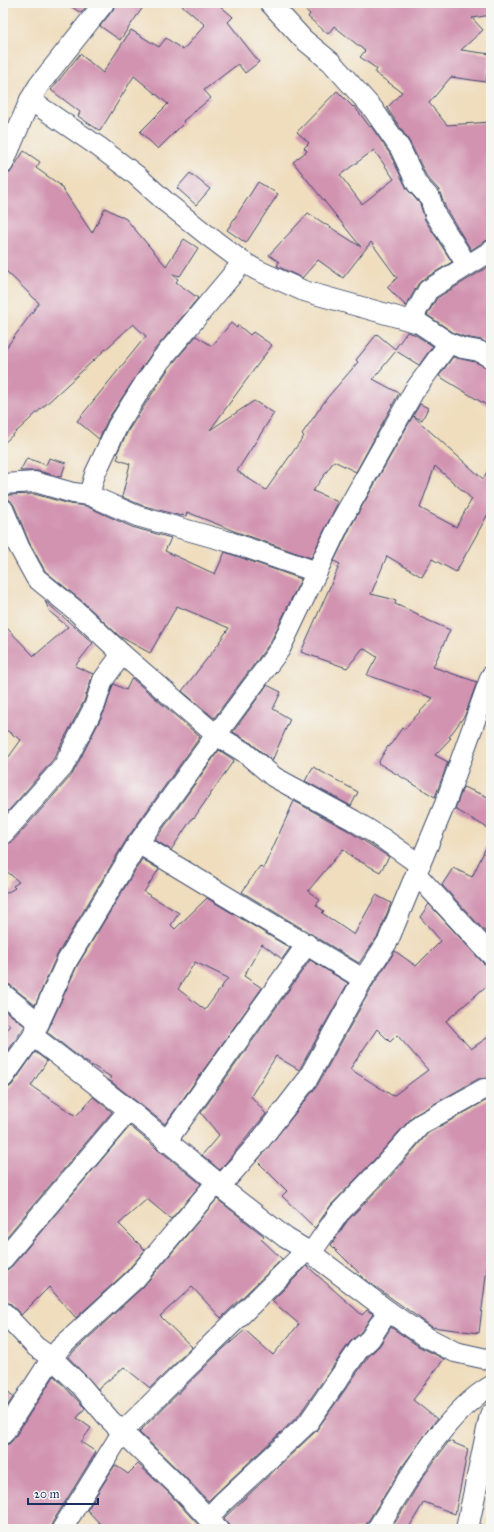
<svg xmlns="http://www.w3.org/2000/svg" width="494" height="1532" viewBox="0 0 494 1532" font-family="'IM FELL Great Primer',serif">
<rect width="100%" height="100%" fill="#f6f6f2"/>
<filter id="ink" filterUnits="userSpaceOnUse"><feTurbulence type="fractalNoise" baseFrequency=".025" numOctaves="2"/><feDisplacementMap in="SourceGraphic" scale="8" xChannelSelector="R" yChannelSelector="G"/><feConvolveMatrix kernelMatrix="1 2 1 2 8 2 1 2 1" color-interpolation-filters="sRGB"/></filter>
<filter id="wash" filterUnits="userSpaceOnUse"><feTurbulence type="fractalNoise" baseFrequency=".012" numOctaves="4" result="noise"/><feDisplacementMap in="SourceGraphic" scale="16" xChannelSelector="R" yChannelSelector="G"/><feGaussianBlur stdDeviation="0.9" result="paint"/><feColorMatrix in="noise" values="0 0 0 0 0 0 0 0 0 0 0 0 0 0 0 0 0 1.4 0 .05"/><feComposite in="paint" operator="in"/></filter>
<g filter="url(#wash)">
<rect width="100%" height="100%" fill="#efddbd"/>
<g id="blocks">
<g fill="#d193b0" fill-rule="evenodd">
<path d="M66 3H89L81 13Z"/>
<path d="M115 3H146L120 40 100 26 113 10Z"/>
<path d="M179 3H217L233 17 228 22 259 62 245 73 238 64 204 90 211 98 183 121 184 123 158 149 140 132 168 104 134 76 100 131 78 116 80 112 51 90 80 54 103 73 131 30 159 47 166 38 183 50 205 25Z"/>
<path d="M298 3H491V15L472 18 483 30 461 50 490 54 486 82 451 77 429 103 447 125 491 122V240L485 241 471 250 446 209 439 190 427 177 409 141 387 108 402 92 375 73 377 69 360 57 365 51 334 26 328 34 308 17 310 14Z"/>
<path d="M337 91 353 107 354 106 370 127 371 126 390 154 407 189 420 204 425 220 452 262 422 280 418 284 406 306 387 287 397 278 371 242 343 278 318 260 302 278 277 266 279 262 269 255 308 213 361 247 293 162 307 151 304 148 309 143 297 132ZM374 150 394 179 362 204 340 175Z"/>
<path d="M24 151 40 162 36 168 60 185 92 233 105 208 126 219 166 266 184 239 198 248 180 276 172 274 178 279 176 282 198 298 151 354 108 419 99 439 77 421 146 336 133 324 3 444V352L39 303 3 268V175L10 173Z"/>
<path d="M190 173 210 189 196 205 177 188Z"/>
<path d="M258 182 278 194 246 243 227 230Z"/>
<path d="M491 265V345L481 340 465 337 454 333 427 315 437 298Z"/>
<path d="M231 323 237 328 238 325 250 335 253 332 272 345 210 430 254 401 274 413 237 471 266 490 304 436 302 434 327 398 358 362 356 360 377 334 395 349 407 332 414 334 433 346 419 365 396 351 373 379 399 393 356 472 334 461 313 491 338 502 311 558 234 531 187 512 186 516 182 515 181 516 141 505 122 497 130 464 117 459 119 455 117 453 128 431 169 368 196 336 212 346Z"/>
<path d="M453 357 475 362 491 369V408L439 376Z"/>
<path d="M420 404 428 408 422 420 413 416Z"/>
<path d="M413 416 483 479 491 465V517L488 514 456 572 432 559 422 577 387 556 371 594 396 600 395 604 418 614V616L450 630 433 667 477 682 465 715 449 737 451 738 435 755 448 762 435 797 378 763 388 746 389 747 402 728 404 729 433 698 367 675 377 657 363 648 347 668 301 652 340 564 334 561 351 526ZM435 466 472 499 456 527 420 508Z"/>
<path d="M27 458 46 465 49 458 66 463 61 477 38 471H20Z"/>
<path d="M34 494 70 504 86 506 132 527 171 538 165 551 215 574 225 552 301 579 270 643 214 718 182 691 220 642H219L229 628 177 606 150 653 119 636 83 602 45 571 29 542 14 505 10 500 6 498 8 495Z"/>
<path d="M45 601 93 643 75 666 93 674 84 701 53 760 3 817V765L21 740 3 728V624L34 656 68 627 50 612Z"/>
<path d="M132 678 200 737 128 837 57 955 35 1005 10 985 3 983V895L15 888 13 886 19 882 3 868V845L12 842 72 775 105 710 113 685 114 684 126 690Z"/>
<path d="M267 685 281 692 273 709 290 719 272 761 251 743 233 732Z"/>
<path d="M219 750 234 760 194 818 193 817 171 850 155 840Z"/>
<path d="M313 767 358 792 351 806 305 781Z"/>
<path d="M463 787 491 798V830L455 809Z"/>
<path d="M294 801 347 830 389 857 380 872 352 857 343 849 308 891 320 900 316 905 324 911 322 913 354 935 376 895 391 903 378 936 359 963 242 892 260 866 263 869Z"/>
<path d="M491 837V938L442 885 453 868 472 877Z"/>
<path d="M142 859 159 869 144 892 179 913 171 925 175 929 207 898 290 948 282 959 262 944 244 976 262 988 165 1124 109 1080 111 1077 83 1060 47 1032 77 966ZM195 962 228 978 205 1010 178 989Z"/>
<path d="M429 904 483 963 491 966V982L446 1021 471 1049 491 1035V1078L478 1079 413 1116 374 1160 331 1205 315 1228 282 1196 287 1191 257 1161 317 1086 373 985 395 951 416 966 441 941 420 917ZM377 1029 390 1042 397 1035 428 1070 393 1096 350 1069Z"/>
<path d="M310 960 348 983 299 1070 276 1056 251 1096 266 1114 220 1170 202 1155 219 1135 201 1113Z"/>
<path d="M3 1009 25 1026 3 1058V1035L10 1025 3 1020Z"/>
<path d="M35 1052 47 1061 31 1086 76 1116 93 1097 112 1112 3 1241V1089L8 1088 12 1085Z"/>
<path d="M487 1100H491V1250L488 1260 479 1333 432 1327 366 1280 331 1245 348 1220 391 1176 428 1133Z"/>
<path d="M130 1126 155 1147 159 1151 163 1153 201 1184 171 1219 147 1199 119 1224 145 1250 127 1271 76 1318 49 1287 21 1315 11 1304 3 1301V1270H7L12 1266Z"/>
<path d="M217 1199 264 1236 261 1239 282 1259 221 1318 192 1287 160 1316 192 1347 150 1388 124 1367 98 1389 68 1357 144 1286Z"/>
<path d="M307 1266 362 1315 367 1310 373 1314 361 1332 350 1342 299 1415 208 1501 184 1476 139 1432 224 1348 245 1330 273 1355 299 1324 272 1301Z"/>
<path d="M391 1327 418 1346 444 1359 413 1400 437 1419 404 1464 367 1523 366 1529H229V1526L224 1518 316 1431 368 1357 380 1345Z"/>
<path d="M54 1376 85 1408 77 1418 91 1428 81 1442 96 1452 52 1523 50 1529H3V1445L9 1444 13 1440Z"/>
<path d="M3 1385 13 1397 3 1413Z"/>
<path d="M449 1441 468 1449 455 1514 424 1502 408 1529H391L423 1477Z"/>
<path d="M138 1464 168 1492 202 1529H105L87 1510 115 1465 128 1474Z"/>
</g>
</g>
</g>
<g filter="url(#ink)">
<use href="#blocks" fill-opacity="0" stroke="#3b496c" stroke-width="1"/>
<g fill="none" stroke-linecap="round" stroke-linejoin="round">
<defs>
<g id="street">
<path d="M270 3 303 39 331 62 373 109 400 148 417 184 430 198 435 214 467 265"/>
<path d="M30 100 99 147 136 175 167 203 207 235 243 262 257 270 304 291 419 323 449 343 462 348 479 351 491 358"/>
<path d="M3 164 30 100 39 85 104 3"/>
<path d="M411 321 428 290 491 251"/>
<path d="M3 484 35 482 73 493 89 495 137 516 230 542 317 572"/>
<path d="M89 495 95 474 118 425 144 384 160 361 243 262"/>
<path d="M3 509 19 547 36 578 75 610 122 654 216 735 244 752 274 777 353 820 382 838 420 865"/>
<path d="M3 834 63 767 95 705 103 680 122 654"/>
<path d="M138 843 363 979"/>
<path d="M416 874 491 955"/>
<path d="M3 994 39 1023"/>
<path d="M33 1036 129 1110 217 1182 220 1187 286 1238 311 1253 388 1311 424 1336 455 1352 491 1360"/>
<path d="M3 1078 33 1036 67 961 138 843 216 735 280 649 341 521 414 391 449 343"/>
<path d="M166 1142 307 944"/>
<path d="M220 1187 259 1142 307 1080 363 979 388 941 445 804 491 676"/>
<path d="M311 1253 339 1213 382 1168 421 1124 484 1089H491"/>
<path d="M3 1259 129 1110"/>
<path d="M3 1312 36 1347 52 1358 81 1386 110 1420 176 1484 218 1529"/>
<path d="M3 1434 52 1358 60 1348 135 1279 217 1182"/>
<path d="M208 1518 223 1502 308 1423 359 1349 370 1339 388 1311"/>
<path d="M62 1529 123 1431 306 1251"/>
<path d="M377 1529C406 1483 444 1413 491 1386"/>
</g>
<path id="secondary" d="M467 1529 491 1415"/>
</defs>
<use href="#street" stroke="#3b496c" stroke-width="22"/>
<use href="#secondary" stroke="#3b496c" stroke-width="24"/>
<use href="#street" stroke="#fff" stroke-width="20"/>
<use href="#secondary" stroke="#fff" stroke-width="22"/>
</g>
</g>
<rect width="494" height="1532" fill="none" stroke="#f6f6f2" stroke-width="16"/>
<path d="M28 1498v6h70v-6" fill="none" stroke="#1b2f5e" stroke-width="2"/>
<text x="34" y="1498" font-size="12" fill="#1b2f5e" stroke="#f6f6f2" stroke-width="3" paint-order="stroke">20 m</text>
</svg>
